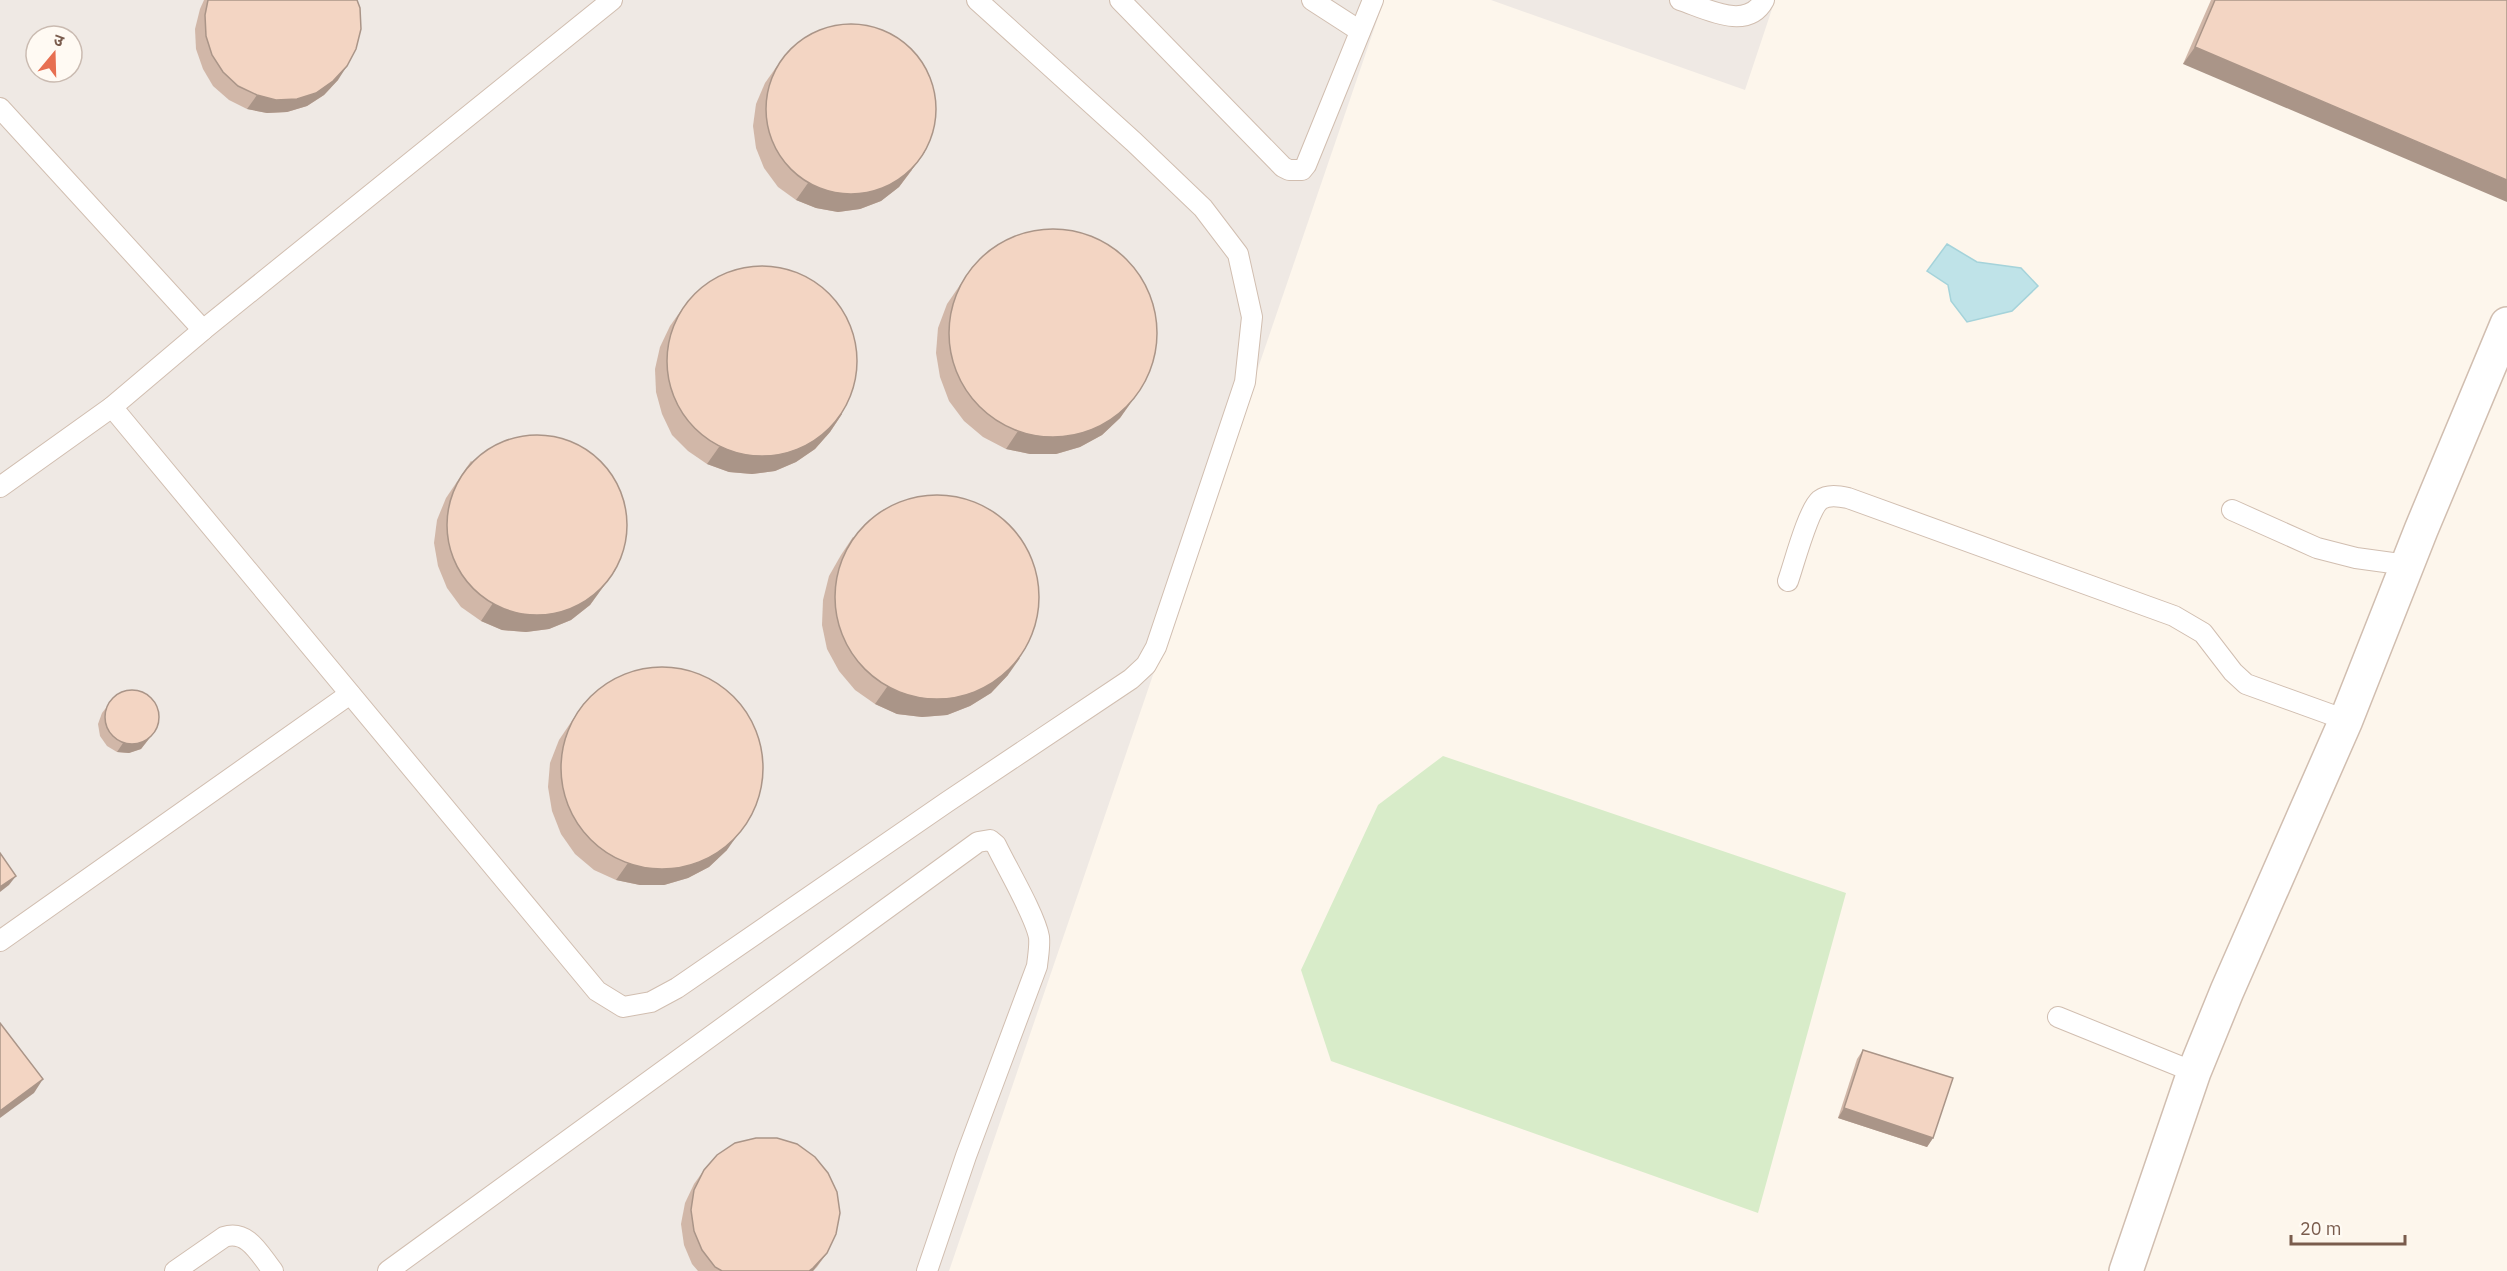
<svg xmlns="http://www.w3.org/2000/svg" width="2507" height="1271" viewBox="0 0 2507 1271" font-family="'IBM Plex Sans','Noto Sans Devanagari',sans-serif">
<rect width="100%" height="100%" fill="#fdf6ec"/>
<g fill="#efe9e4" fill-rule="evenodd">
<path d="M0 0H1384L949 1271H0ZM36 36H72V72H36Z"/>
<path d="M1491 0H1775L1745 90Z"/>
</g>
<path fill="#d8ecc9" d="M1443 756 1846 893 1758 1213 1331 1061 1301 970 1378 805Z"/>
<path fill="#bfe3e8" stroke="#a5d3da" stroke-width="1.5" d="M1947 244 1977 262 2021 268 2038 286 2012 311 1967 322 1951 301 1948 285 1927 271Z"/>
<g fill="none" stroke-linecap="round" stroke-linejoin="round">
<defs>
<g id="lane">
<path d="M1120 0 1283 167 1289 170H1302L1306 165 1373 0"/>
<path d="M1312 0 1360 31"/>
<path d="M1680 0C1705 8 1747 32 1764 0"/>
<path d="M0 108 203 330"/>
<path d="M112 407 597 991 623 1007 651 1002 677 988 947 802 1131 679 1146 665 1156 647 1245 382 1252 317 1238 254 1203 208 1134 142 977 0"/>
<path d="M0 487 112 407 203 330 612 0"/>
<path d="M2232 510 2317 548 2356 558 2407 565"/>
<path d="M1788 581C1794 564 1808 510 1820 500 1828 494 1839 496 1848 498L2174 616 2203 633 2233 672 2246 684 2346 720"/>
<path d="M0 941 350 694"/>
<path d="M2058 1017 2194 1072"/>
<path d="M175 1271 224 1237C248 1229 260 1255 273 1271"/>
<path d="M388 1271 978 842 990 840 996 845C1007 868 1035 915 1039 937 1040 947 1038 956 1037 966L966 1156 927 1271"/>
</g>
<path id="street" d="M2126 1271 2194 1072 2227 991 2346 720 2421 530 2507 324"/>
</defs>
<use href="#lane" stroke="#d1beb0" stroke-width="22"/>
<use href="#street" stroke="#d1beb0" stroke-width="36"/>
<use href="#lane" stroke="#fff" stroke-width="20"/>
<use href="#street" stroke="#fff" stroke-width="33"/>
</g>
<g fill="#d1b7a8">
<path d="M204 0H357L338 80 324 95 307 106 287 112 267 113 247 109 229 100 213 86 203 69 196 49 195 29 200 9Z"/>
<path d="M2211 0H2507L2183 64Z"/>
<path d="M777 66 912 170 899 187 881 201 860 209 838 212 816 208 796 200 778 187 764 168 756 148 753 126 756 104 765 83Z"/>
<path d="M973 266 1132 401 1120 418 1102 435 1080 447 1056 454H1030L1006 449 983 437 964 421 949 401 940 377 936 353 938 328 947 304Z"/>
<path d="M682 309 842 414 830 432 815 449 796 462 775 471 752 474 729 472 707 464 688 451 672 435 662 414 656 392 655 369 660 347 670 326Z"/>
<path d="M471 461 616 569 590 605 571 620 549 629 526 632 502 630 481 621 461 607 447 588 438 566 434 543 437 520 446 498Z"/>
<path d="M853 537 1008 675 991 693 970 706 947 715 922 717 897 714 875 704 855 690 839 671 827 649 822 625 823 600 829 576 841 555Z"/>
<path d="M584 703 727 850 709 867 688 878 664 885H640L616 880 594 870 575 854 561 834 552 811 548 787 550 763 559 740Z"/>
<path d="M109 704 155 731 141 749 129 753 117 752 107 746 100 736 98 724 102 713Z"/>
<path d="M1863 1050 1933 1138 1927 1147 1838 1118 1857 1059Z"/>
<path d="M704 1170 827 1253 817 1267 813 1271H698L692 1264 684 1245 681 1224 685 1203 694 1184Z"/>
</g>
<g fill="#aa9588">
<path d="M2195 47 2507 180V202L2183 64Z"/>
<path d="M347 66 338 80 324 95 307 106 287 112 267 113 247 109 257 95Z"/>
<path d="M925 152 899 187 881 201 860 209 838 212 816 208 796 200 808 183Z"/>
<path d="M1132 401 1120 418 1102 435 1080 447 1056 454H1030L1006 449 1018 431Z"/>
<path d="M842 414 830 432 815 449 796 462 775 471 752 474 729 472 707 464 719 447Z"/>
<path d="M616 569 590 605 571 620 549 629 526 632 502 630 481 621 493 603Z"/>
<path d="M1020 658 1008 675 991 693 970 706 947 715 922 717 897 714 875 704 887 687Z"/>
<path d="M155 731 141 749 129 753 117 752 123 743Z"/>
<path d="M739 833 727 850 709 867 688 878 664 885H640L616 880 628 863Z"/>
<path d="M16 876 9 885 0 892V887Z"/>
<path d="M43 1079 34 1093 0 1118V1111Z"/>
<path d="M1844 1108 1933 1138 1927 1147 1838 1118Z"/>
<path d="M827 1253 813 1271H809Z"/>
</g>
<g fill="#f3d5c3" stroke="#aa9588" stroke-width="1.5">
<path d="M208 0H357L360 8 361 29 356 49 347 66 333 81 316 93 297 99 276 100 257 95 238 86 223 72 212 55 206 36 205 15Z"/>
<path d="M2215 0H2507V180L2195 47Z"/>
<circle cx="851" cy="109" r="85"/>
<circle cx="1053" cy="333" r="104"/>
<circle cx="762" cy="361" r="95"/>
<circle cx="537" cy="525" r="90"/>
<circle cx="937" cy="597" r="102"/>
<circle cx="662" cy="768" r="101"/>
<circle cx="132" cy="717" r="27"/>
<path d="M0 853 16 876 0 887Z"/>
<path d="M0 1023 43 1079 0 1111Z"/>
<path d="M1863 1050 1953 1078 1933 1138 1844 1108Z"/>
<path d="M756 1138H777L797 1144 815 1157 828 1173 837 1192 840 1213 836 1234 827 1253 813 1268 809 1271H722L715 1267 702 1250 694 1231 691 1210 694 1190 704 1170 717 1155 735 1143Z"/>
</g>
<g transform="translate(54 54) rotate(19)"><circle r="28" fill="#fffaf3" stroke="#cabbb1" stroke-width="1.5"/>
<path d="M0-4.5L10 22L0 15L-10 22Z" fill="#e76f51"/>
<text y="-9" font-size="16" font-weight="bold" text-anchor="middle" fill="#7a5c4d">उ</text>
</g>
<path d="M2291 1235v9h114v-9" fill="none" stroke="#7a5c4d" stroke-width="3"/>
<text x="2300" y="1235" font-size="18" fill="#7a5c4d" stroke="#fffaf3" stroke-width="4.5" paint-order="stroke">20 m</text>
</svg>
